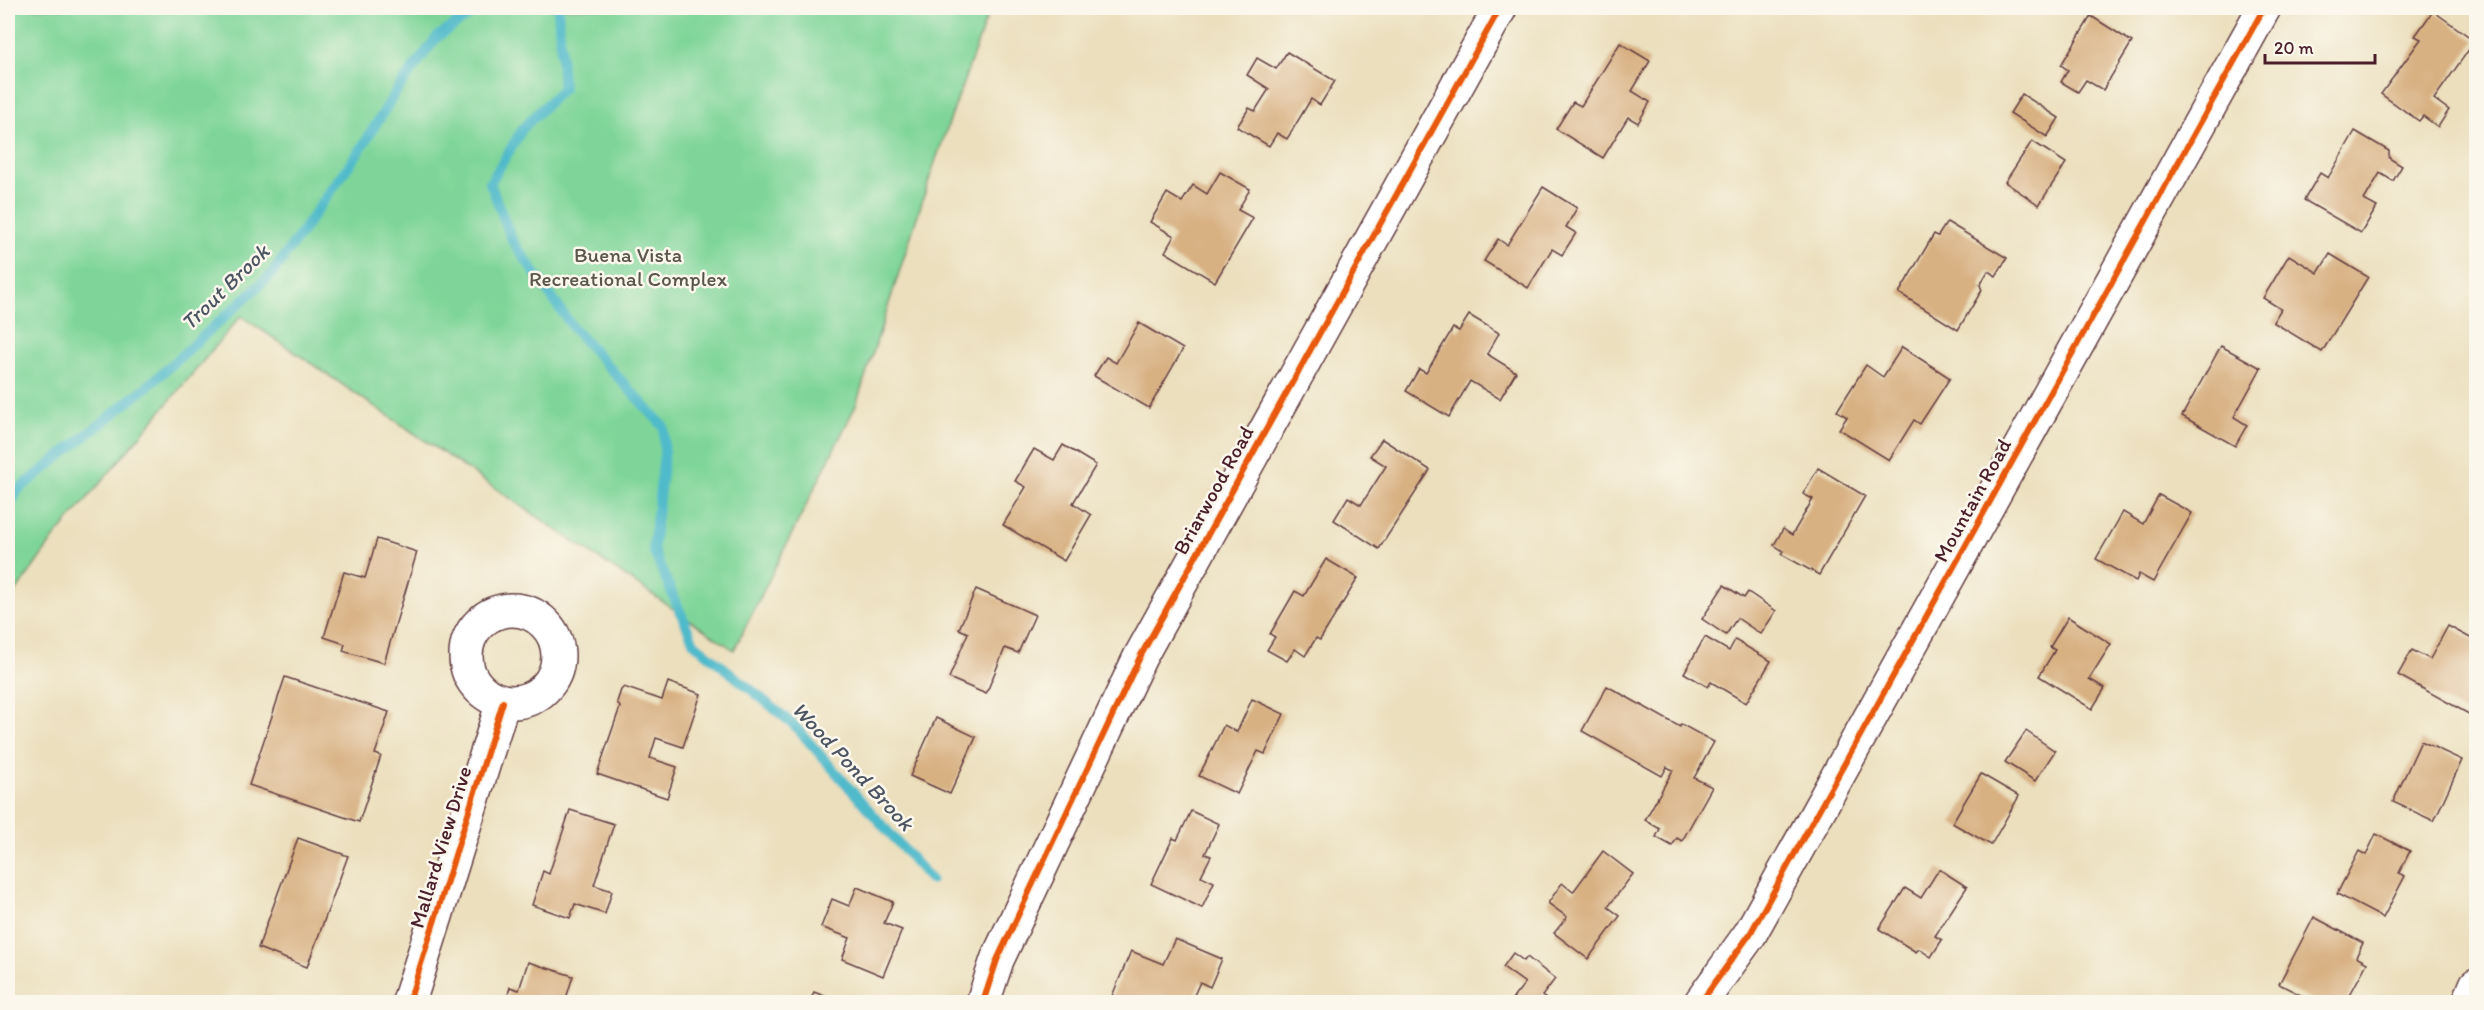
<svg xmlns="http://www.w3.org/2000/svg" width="2484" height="1010" viewBox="0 0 2484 1010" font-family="Itim,sans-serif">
<rect width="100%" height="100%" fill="#fbf7ec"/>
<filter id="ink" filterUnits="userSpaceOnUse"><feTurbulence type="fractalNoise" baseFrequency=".0167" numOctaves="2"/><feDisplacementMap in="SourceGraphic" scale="12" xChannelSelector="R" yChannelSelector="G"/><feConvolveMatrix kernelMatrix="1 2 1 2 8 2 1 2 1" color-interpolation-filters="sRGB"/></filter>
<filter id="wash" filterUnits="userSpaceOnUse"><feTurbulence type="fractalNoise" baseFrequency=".008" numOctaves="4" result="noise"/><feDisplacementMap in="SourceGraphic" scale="24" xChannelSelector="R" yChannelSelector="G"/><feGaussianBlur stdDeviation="1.35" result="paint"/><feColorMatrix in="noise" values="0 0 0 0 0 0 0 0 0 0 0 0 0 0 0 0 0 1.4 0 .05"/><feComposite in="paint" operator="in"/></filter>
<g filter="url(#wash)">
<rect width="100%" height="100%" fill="#ebdfbd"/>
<path fill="#7fd599" stroke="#647a62" stroke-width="1.5" d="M8 8H990L934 165 856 405 734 650 241 316 54 538 8 603Z"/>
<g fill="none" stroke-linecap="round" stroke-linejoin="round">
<g stroke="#4fbaca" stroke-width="10">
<path d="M558 8 563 88 523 128 490 183 512 240 573 328 664 427V454L653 550 694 643 794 725 931 880"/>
<path d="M8 508 18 490 149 385 272 274 362 147 395 93 437 37 480 8"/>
</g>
</g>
<g id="blocks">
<g fill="#d8b183">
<path d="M2433 11 2475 41 2434 99 2449 110 2438 127 2423 116 2419 121 2381 94 2421 39 2415 36Z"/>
<path d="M2091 16 2132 42 2103 90 2086 80 2078 92 2061 82 2068 70 2061 65Z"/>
<path d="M1620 43 1650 61 1632 91 1650 102 1638 123 1628 117 1603 158 1556 129 1573 102 1581 106Z"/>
<path d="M1287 52 1335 81 1320 105 1311 99 1287 139 1277 133 1269 146 1237 127 1249 108 1255 111 1269 89 1247 75 1257 58 1276 69Z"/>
<path d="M2022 94 2059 118 2047 137 2010 113Z"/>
<path d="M2355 131 2389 151V158L2402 166 2393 181 2380 173 2364 200 2377 207 2361 233 2304 200 2320 173 2328 178Z"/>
<path d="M2032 141 2066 163 2039 205 2005 182Z"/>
<path d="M1220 172 1250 189 1238 210 1253 218 1215 282 1165 252 1174 236 1150 222 1167 193 1182 202 1193 185 1207 194Z"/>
<path d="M1543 187 1577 208 1566 227 1576 233 1562 255 1552 249 1528 288 1484 261 1498 239 1507 245Z"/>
<path d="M1947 222 2007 258 1996 276 1988 271 1980 285 1982 290 1958 330 1899 293 1934 234 1938 236Z"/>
<path d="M2330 254 2368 277 2322 352 2273 322 2281 309 2263 298 2289 255 2318 273Z"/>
<path d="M1469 315 1499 333 1487 354 1516 372 1500 399 1470 381 1449 417 1406 391 1419 369 1426 373 1453 328 1459 331Z"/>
<path d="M1139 323 1183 349 1149 408 1094 376 1106 357 1116 363Z"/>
<path d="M2221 346 2261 368 2234 417 2247 425 2235 446 2182 416Z"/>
<path d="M1902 347 1950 378 1920 424 1914 420 1889 460 1839 429 1847 417 1837 411 1866 365 1883 377Z"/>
<path d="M1382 439 1430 470 1379 549 1334 520 1348 497 1361 505 1386 466 1370 456Z"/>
<path d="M1063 445 1096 465 1073 503 1091 515 1064 561 1003 525 1026 487 1015 481 1034 449 1054 460Z"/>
<path d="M1818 468 1865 496 1819 575 1781 554 1783 551 1774 545 1783 529 1792 535 1813 499 1803 494Z"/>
<path d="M2159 495 2192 513 2153 582 2139 574 2136 581 2096 559 2123 512 2143 524Z"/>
<path d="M377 539 417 552 384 663 343 651 345 644 324 637 344 572 365 578Z"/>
<path d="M1326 559 1358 578 1320 640 1316 638 1305 656 1295 649 1287 661 1267 650 1275 637 1270 634 1295 591 1304 596Z"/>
<path d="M1724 585 1744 598 1748 592 1776 611 1761 634 1737 618 1726 635 1702 619Z"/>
<path d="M976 589 1035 615 1018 653 1005 648 986 694 949 678 968 633 959 629Z"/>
<path d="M2068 617 2111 644 2089 679 2105 688 2092 709 2039 676 2055 650 2050 647Z"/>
<path d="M2448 626 2476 641V718L2398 675 2412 650 2430 659Z"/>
<path d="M1705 637 1729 651 1735 640 1771 661 1746 703 1711 682 1708 687 1684 673Z"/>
<path d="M285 677 389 712 375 754 381 756 359 822 249 785Z"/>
<path d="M668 682 701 694 683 747 656 738 650 758 677 767 667 798 597 774 620 707 617 702 621 690 624 687 662 700Z"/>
<path d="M1607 686 1680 727 1681 724 1714 742 1694 778 1712 787 1682 841 1677 838 1672 846 1656 837 1660 829 1645 820 1673 770 1667 767 1662 776 1582 731Z"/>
<path d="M1252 699 1284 714 1265 754 1258 751 1237 794 1199 776 1224 725 1237 732Z"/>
<path d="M936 718 976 737 950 794 910 776Z"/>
<path d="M2026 731 2055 751 2035 781 2005 762Z"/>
<path d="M2421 741 2462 760 2434 821 2393 802Z"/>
<path d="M1981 774 2019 796 1991 845 1952 823Z"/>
<path d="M570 810 614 824 594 885 612 891 605 914 575 904 570 918 532 905 543 871 549 874Z"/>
<path d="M1191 811 1219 824 1205 854 1211 856 1201 876 1214 882 1202 908 1151 884 1173 838 1177 840Z"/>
<path d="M2376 834 2410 851 2399 873 2405 876 2383 918 2337 894 2359 851 2366 855Z"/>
<path d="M298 838 348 856 307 967 258 948Z"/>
<path d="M1603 851 1633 874 1608 907 1620 916 1588 959 1554 933 1567 917 1548 903 1562 883 1573 892Z"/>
<path d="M1939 869 1967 887 1935 936 1942 940 1931 957 1919 949 1916 952 1879 929 1905 888 1921 898Z"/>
<path d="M857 887 893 902 884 923 902 930 883 976 842 959 850 938 821 927 832 899 849 906Z"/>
<path d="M2314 917 2363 943 2356 957 2367 963 2346 1002H2314L2279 984Z"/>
<path d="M1175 939 1222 959 1210 987 1200 982 1191 1002H1126L1112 996 1131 951 1163 964Z"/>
<path d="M1513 953 1524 961 1527 957 1555 979 1542 996 1550 1002H1510L1525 983 1503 967Z"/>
<path d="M528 962 573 976 565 1002H506L510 987 519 990Z"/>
<path d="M814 992 840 1002H810Z"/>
</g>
</g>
</g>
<g filter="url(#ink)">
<use href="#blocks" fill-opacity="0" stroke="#623c41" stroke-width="1.5"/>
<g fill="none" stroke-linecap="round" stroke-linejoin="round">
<defs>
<g id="minor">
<circle cx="512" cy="656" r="46"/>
<path d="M409 1002 503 702"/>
<path d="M983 1002 997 960 1140 657 1500 8"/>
<path d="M1701 1002 1750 934 2264 8"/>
<path d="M2469 1002 2476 985"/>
</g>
</defs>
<use href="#minor" stroke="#623c41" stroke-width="36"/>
<use href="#minor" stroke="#fff" stroke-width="33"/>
<defs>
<g id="cycleway">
<path d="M409 1002 503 702"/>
<path d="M983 1002 997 960 1140 657 1500 8"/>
<path d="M1701 1002 1750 934 2264 8"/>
</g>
</defs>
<use href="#cycleway" stroke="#fbf7ec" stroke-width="10"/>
<use href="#cycleway" stroke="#e8590c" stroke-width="6"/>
</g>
</g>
<g text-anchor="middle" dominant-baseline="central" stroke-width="5" stroke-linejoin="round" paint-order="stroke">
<g font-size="21" fill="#5a564c" stroke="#fbf7ec">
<text x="628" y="254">Buena Vista<tspan x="628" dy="24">Recreational Complex</tspan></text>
</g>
<g font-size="21" fill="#4a1f2b" stroke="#fbf7ec">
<text transform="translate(1213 490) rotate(-61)">Briarwood Road</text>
<text transform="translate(1972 500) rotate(-61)">Mountain Road</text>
<text transform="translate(440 847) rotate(-73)">Mallard View Drive</text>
</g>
<g font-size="22" font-style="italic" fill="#4c5563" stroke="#fbf7ec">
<text transform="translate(225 287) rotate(-44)">Trout Brook</text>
<text transform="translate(853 766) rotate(47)">Wood Pond Brook</text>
</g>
</g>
<rect width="2484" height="1010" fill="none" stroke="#fbf7ec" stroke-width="30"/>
<path d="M2265 54v9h110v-9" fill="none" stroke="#4a1f2b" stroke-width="3"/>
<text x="2274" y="54" font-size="18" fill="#4a1f2b" stroke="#fbf7ec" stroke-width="4.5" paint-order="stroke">20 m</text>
</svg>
